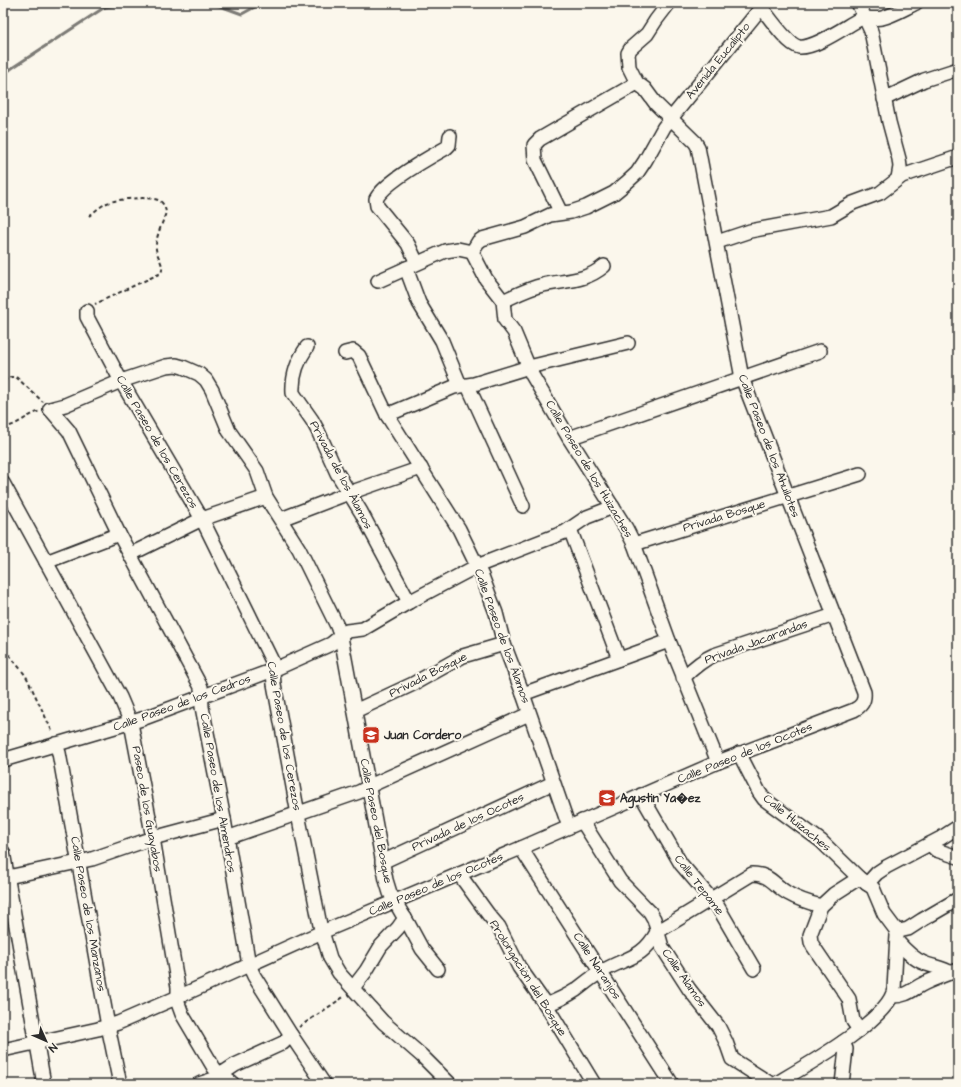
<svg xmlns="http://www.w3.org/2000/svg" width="961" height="1087" viewBox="0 0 961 1087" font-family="'Architects Daughter',sans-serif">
<rect width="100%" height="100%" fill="#fbf7ec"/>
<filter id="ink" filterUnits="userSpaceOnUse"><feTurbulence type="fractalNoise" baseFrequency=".025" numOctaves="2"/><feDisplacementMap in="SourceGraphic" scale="8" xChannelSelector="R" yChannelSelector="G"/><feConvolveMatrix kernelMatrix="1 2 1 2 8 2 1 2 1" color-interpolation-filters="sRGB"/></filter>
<g filter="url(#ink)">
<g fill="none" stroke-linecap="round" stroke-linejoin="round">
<g stroke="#7b7a75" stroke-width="3">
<path d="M212 3 242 14 262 3"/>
<path d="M3 75 12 68 105 7 133 3"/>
</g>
<defs>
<g id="minor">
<path d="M858 3 871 31 889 122 899 159 900 167 898 178"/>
<path d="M761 7C769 17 788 45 799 47 814 49 845 27 858 20 865 16 874 20 882 18 894 15 905 8 916 3"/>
<path d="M884 99 924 80 958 69"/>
<path d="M561 213 535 160 534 145 540 139 637 83"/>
<path d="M717 242 750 231 831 216 853 203 880 193 902 176 958 157"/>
<path d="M472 252 486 279 503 301 505 320 514 332 532 375 569 438 626 528 634 544 669 641 718 762"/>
<path d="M472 252 478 242 482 239 525 227 550 215 571 212 586 207 614 193 626 183 637 173 645 161 664 127 765 3"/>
<path d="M417 263 408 244 377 206 376 199C385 182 428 158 446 148L449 145 450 136"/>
<path d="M406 268 419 303 442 341 460 385"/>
<path d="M378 281 445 251 458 249 472 252"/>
<path d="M503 301C516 295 529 288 543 285 566 280 585 282 604 266"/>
<path d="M87 311V317L121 381 202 519 272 661 274 684 298 814 320 925 330 958 339 973 383 1022 422 1056 450 1084"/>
<path d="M307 347C298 360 292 377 293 393L312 420 318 431 337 473 361 512 409 602"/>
<path d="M345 353 353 351 359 356 387 415 459 529 482 576 496 613 504 644 523 694 569 827"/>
<path d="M468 386 523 506"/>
<path d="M50 409 65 405 121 381 166 366 176 365 183 367 199 374 206 380 212 390 229 431 257 471 266 497 299 549 337 626 341 637 386 880 390 893 401 912 409 925 422 949 438 969"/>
<path d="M50 409 69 431 119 534 201 687 202 707 224 819 249 965 254 976 291 1035 324 1084"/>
<path d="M387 415 454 387 474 384 529 367 628 343"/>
<path d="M569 438 820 351"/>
<path d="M3 483 120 697 131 723 153 838 178 987V1003L182 1014 214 1068 221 1075 233 1084"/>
<path d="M281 519 349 493 421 468"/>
<path d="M570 529 619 659"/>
<path d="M634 544 860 474"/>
<path d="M131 554 202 519 266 497"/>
<path d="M46 562 119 534"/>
<path d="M683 678C693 668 702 660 714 655L834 615"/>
<path d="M523 694 669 641"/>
<path d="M355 711 413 684 463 656 504 644"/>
<path d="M56 744 59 753 108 1026 120 1084"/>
<path d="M739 753 759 792 764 799 821 841 859 878 873 888 884 914 896 930 897 935 894 989C889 1020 802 1068 775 1084"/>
<path d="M3 760 142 719 273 670 331 644 347 631 363 629 409 602 477 566 565 532 587 517 613 507"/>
<path d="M641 795 681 864 718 907 754 969"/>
<path d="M582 821 620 881 650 912 654 919 662 947 689 989 718 1026 726 1042 732 1059 771 1084"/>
<path d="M227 838 359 792 376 783 529 714"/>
<path d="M930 844 936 850 958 857"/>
<path d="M521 848 672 1084"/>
<path d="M3 852 44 1084"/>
<path d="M382 862 553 783"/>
<path d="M459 874 488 914 499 927 519 967 546 1005 594 1084"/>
<path d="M3 878 92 859 153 838 224 819"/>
<path d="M867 884 877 873 886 867 941 838 958 827"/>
<path d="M896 930 899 931 908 929 922 920 958 899"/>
<path d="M897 941C904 949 913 959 924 963 933 967 942 967 951 973"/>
<path d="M353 988 366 971 381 946 398 928 405 918"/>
<path d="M893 996C908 996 912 989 925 983 936 978 947 974 958 970"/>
<path d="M546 1005C556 1001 567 996 576 990 584 984 592 977 601 972 625 957 642 960 657 932L752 874C771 874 774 886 789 894 799 900 810 903 821 906"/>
<path d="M859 1030 853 1021 849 999 813 946 811 942 810 935 821 906 834 894 859 878"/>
<path d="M3 1050 98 1029 118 1023 178 997 322 932 521 848 718 762 854 710C862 706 865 701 864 692L742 378 698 147 695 142 656 104 645 89 637 83 629 67 628 53 631 48 647 34 656 20 669 3"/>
<path d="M199 1084 214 1079 235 1065 283 1043 291 1035"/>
<path d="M842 1084 846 1049 843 1042"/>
</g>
</defs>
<use href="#minor" stroke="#2b2b2b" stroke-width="16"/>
<g stroke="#2b2b2b" stroke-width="2" stroke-dasharray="4 3" stroke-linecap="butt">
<path d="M89 216C95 211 101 206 107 203 117 199 148 196 158 200 163 202 165 207 166 212 163 223 155 237 156 249 157 257 165 265 161 273L95 304"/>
<path d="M3 381 11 377H16L43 402"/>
<path d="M3 427C17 427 27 414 41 411"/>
<path d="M3 642 7 652 26 676 53 733"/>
<path d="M299 1027 345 996"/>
</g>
<use href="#minor" stroke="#fbf7ec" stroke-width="13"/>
</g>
</g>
<defs>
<symbol id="school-square" viewBox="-11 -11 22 22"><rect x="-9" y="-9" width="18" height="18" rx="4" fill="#c8321e" stroke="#fbf7ec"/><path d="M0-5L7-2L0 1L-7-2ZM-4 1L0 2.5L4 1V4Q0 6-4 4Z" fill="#fff"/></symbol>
</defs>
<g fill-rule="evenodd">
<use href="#school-square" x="361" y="725" width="20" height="20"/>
<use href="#school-square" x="597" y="788" width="20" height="20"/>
</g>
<g text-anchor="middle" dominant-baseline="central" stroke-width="4" stroke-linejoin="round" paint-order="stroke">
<g font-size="12" fill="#2b2b2b" stroke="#fbf7ec">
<text transform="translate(718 61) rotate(-51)">Avenida Eucalipto</text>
<text transform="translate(157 442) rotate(60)">Calle Paseo de los Cerezos</text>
<text transform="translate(769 446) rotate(69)">Calle Paseo de los Ahuilotes</text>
<text transform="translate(589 469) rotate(59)">Calle Paseo de los Huizaches</text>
<text transform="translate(341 475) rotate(62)">Privada de los Álamos</text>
<text transform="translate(724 516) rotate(-17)">Privada Bosque</text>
<text transform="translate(502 636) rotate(70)">Calle Paseo de los Álamos</text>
<text transform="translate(756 642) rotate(-20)">Privada Jacarandas</text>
<text transform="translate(428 675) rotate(-27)">Privada Bosque</text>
<text transform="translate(182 703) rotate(-20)">Calle Paseo de los Cedros</text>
<text transform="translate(284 736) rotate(80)">Calle Paseo de los Cerezos</text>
<text transform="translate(745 753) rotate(-22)">Calle Paseo de los Ocotes</text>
<text transform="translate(218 793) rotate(80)">Calle Paseo de los Almendros</text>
<text transform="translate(147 809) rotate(80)">Paseo de los Guayabos</text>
<text transform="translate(376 821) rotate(79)">Calle Paseo del Bosque</text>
<text transform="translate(468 822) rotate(-25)">Privada de los Ocotes</text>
<text transform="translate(797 823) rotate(39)">Calle Huizaches</text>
<text transform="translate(436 884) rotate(-23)">Calle Paseo de los Ocotes</text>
<text transform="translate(699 885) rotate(52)">Calle Tepame</text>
<text transform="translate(88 914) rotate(80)">Calle Paseo de los Manzanos</text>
<text transform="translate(597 966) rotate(57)">Calle Naranjos</text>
<text transform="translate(528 978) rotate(58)">Prolongación del Bosque</text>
<text transform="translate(684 978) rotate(55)">Calle Alamos</text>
</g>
<g font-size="12" font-weight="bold" fill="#2b2b2b" stroke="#fbf7ec" text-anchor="start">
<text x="384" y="735">Juan Cordero</text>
<text x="620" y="798">Agustin Ya�ez</text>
</g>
</g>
<rect width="961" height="1087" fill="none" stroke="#fbf7ec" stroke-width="16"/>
<rect x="8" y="8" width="945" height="1071" fill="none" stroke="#2b2b2b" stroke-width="1.5" filter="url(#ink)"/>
<g transform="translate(46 1041) rotate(135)" stroke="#fbf7ec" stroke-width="3" paint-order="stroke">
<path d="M0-3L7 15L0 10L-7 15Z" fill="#2b2b2b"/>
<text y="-6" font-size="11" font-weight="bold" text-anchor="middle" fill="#2b2b2b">N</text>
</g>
</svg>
